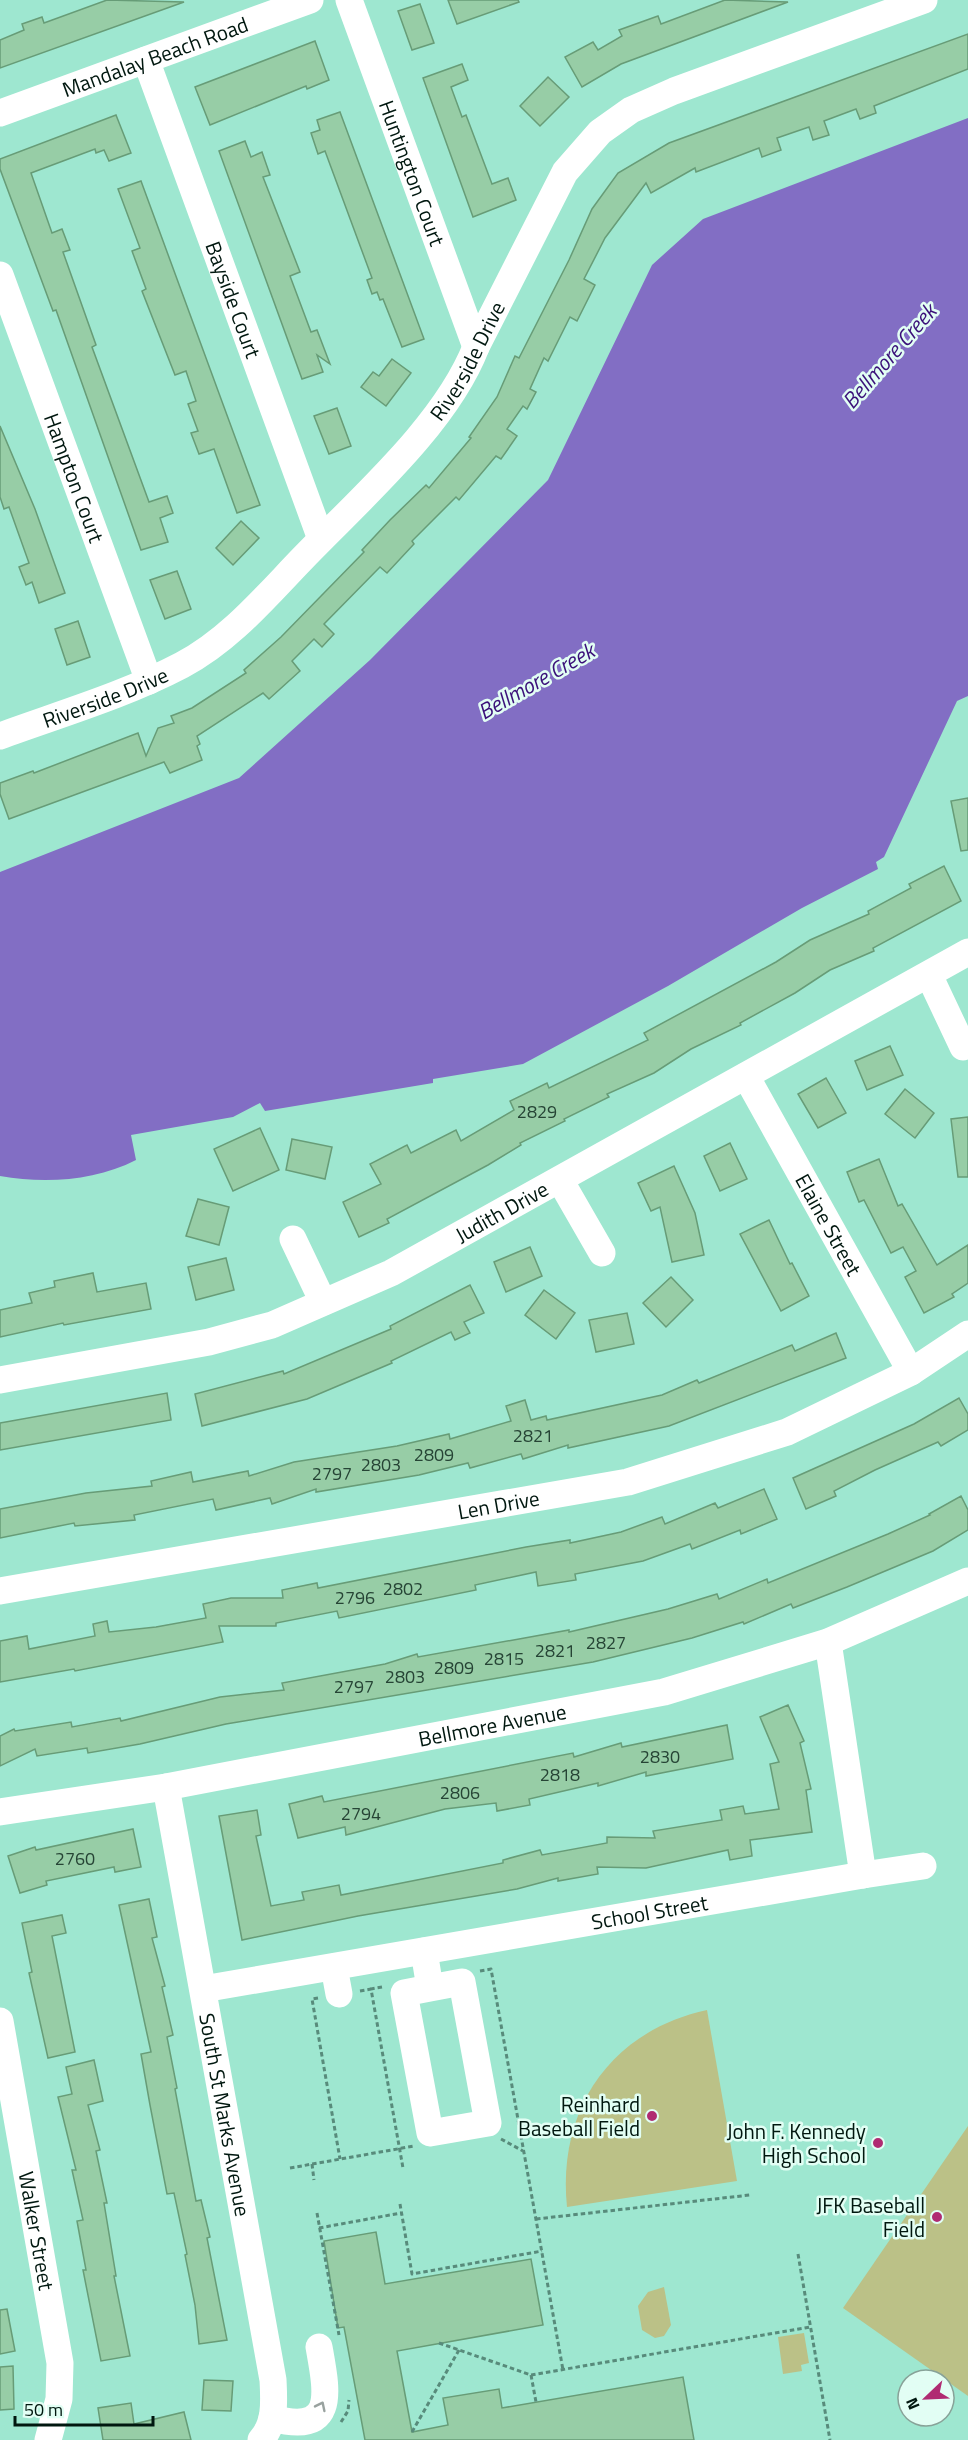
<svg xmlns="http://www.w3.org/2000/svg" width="968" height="2440" viewBox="0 0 968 2440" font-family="'Titillium Web',sans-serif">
<rect width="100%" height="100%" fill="#9ee7d0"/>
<g fill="#bbc187">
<path d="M707 2010 737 2181 567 2207C557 2110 610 2031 707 2010Z"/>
<path d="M968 2126V2396L843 2308Z"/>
<path d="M664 2287 671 2325 664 2336 655 2338 642 2330 638 2306 648 2292Z"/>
<path d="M804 2333 809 2363 801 2365 802 2371 783 2374 778 2337Z"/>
</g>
<path fill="#826ec4" d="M968 118V696L957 701 884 857 876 862 878 869 802 908 668 986 523 1064 433 1079V1083L265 1111 260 1103 233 1117 131 1135 136 1160C95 1181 45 1184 0 1176V872L239 778 370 660 548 480 652 265 703 219Z"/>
<g fill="#97cda6" stroke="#679c77" stroke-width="1.5">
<path d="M107 0 184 2 0 68V40L24 30 22 24 42 17 44 23Z"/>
<path d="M448 0H518L519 2 457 24Z"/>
<path d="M725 0 788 2 621 64 582 87 565 57 593 42 598 50 622 36 619 30 658 16 661 24Z"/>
<path d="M420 4 434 43 412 50 398 11Z"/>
<path d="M968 34V69L874 106 876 113 860 119 856 109 824 121 829 135 813 140 809 127 777 138 781 150 762 157 759 148 696 172 695 168 651 193 646 183 605 238 584 279 595 285 577 321 570 317 548 361 544 358 530 389 536 392 527 409 523 406 507 429 517 436 501 459 496 456 459 500 456 497 412 541 414 544 387 573 380 567 324 624 334 634 322 647 314 639 292 661 300 671 269 699 263 693 197 736 200 744 197 746 202 760 170 773 164 762 9 819 0 794V783L33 771 34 773 138 733 146 756 158 728 174 723 171 716 192 708 246 673 244 670 281 637 364 552 362 550 390 520 426 485 429 488 471 438 469 437 497 397 515 356 519 358 569 260 592 209 618 173 669 143Z"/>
<path d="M315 41 329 80 307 89 306 86 210 125 195 87Z"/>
<path d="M462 64 468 80 451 87 462 117 466 115 492 184 508 178 516 200 473 217 423 78Z"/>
<path d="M548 77 569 97 540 126 520 106Z"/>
<path d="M340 112 424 339 402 347 383 299 380 300 377 292 372 294 367 280 372 278 325 151 318 154 311 133 320 130 317 120Z"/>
<path d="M116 115 131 153 109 161 104 150 96 153 95 149 31 173 52 233 62 229 70 250 63 252 96 345 92 347 149 502 167 496 173 513 160 518 168 542 141 550 56 310 53 311 0 169V159Z"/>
<path d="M245 141 251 157 262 152 270 175 263 177 300 272 290 276 311 332 317 330 330 364 317 355 323 372 302 379 219 151Z"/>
<path d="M141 181 260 505 237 513 214 449 199 454 191 433 198 431 188 404 196 401 186 371 175 375 142 291 146 289 132 251 140 248 118 189Z"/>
<path d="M392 359 411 373 386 406 361 387 373 372 379 376Z"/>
<path d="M337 408 351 446 329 454 314 416Z"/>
<path d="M0 426 35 509 65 593 39 603 32 582 26 585 19 567 29 563 9 507 4 509 0 497Z"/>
<path d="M241 521 259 538 233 565 216 548Z"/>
<path d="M177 571 191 609 165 619 150 580Z"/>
<path d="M78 621 90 657 67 665 55 629Z"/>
<path d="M968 798V850L961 851 951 801Z"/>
<path d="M944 866 961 901 873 948 874 951 830 970 795 993 740 1023 741 1025 691 1049 654 1073 607 1094 609 1097 564 1119 565 1121 520 1143 521 1145 488 1165 387 1219 389 1223 359 1237 343 1202 381 1184 370 1164 407 1145 411 1153 456 1130 461 1141 514 1110 510 1101 547 1083 549 1088 648 1040 644 1033 776 962 810 940 869 914 868 911 911 888 909 884Z"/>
<path d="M890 1046 903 1075 867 1090 855 1061Z"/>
<path d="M826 1078 846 1113 818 1128 798 1094Z"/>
<path d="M905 1089 934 1113 915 1138 885 1114Z"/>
<path d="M968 1117V1177H958L951 1119Z"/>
<path d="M260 1128 279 1170 233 1191 214 1149Z"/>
<path d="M292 1139 332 1147 325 1179 286 1170Z"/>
<path d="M730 1143 747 1179 720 1191 704 1156Z"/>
<path d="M879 1159 898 1206 902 1204 937 1265 968 1245V1283L952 1294 954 1297 924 1313 905 1277 916 1271 903 1247 891 1253 864 1200 859 1202 847 1172Z"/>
<path d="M674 1166 695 1213 704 1255 672 1262 660 1207 651 1211 638 1183Z"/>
<path d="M198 1199 229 1207 219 1245 186 1236Z"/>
<path d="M769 1220 790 1264 792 1263 809 1296 781 1311 740 1234Z"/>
<path d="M530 1247 542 1276 506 1292 494 1262Z"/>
<path d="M226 1258 234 1290 196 1300 188 1267Z"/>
<path d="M93 1273 97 1292 146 1283 151 1309 64 1325 63 1323 0 1337V1310L32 1303 29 1293 55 1287 54 1281Z"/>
<path d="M671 1277 693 1300 666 1327 643 1303Z"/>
<path d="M470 1285 484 1313 464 1322 470 1333 455 1340 451 1332 391 1361 392 1363 307 1399 202 1426 195 1394 283 1371 284 1374 391 1329 390 1326Z"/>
<path d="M544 1290 575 1313 556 1339 525 1315Z"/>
<path d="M627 1313 634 1344 596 1352 589 1320Z"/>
<path d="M836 1333 846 1358 669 1426 568 1448V1445L523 1459 521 1454 470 1468 468 1463 419 1475 316 1492V1489L272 1504 270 1498 216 1510 213 1499 134 1515 135 1520 75 1526 74 1523 0 1538V1509L86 1493 152 1486 151 1481 191 1472 193 1482 248 1471 249 1476 294 1462 397 1446 449 1434 450 1439 511 1421 506 1406 525 1400 531 1420 546 1416 547 1420 662 1395 697 1380 699 1383 792 1345 795 1351Z"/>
<path d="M167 1393 171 1420 0 1450V1423Z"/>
<path d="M959 1398 968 1414V1430L941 1446 938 1442 875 1470 834 1491 836 1496 806 1509 793 1478 914 1424Z"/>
<path d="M764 1489 777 1519 741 1534 740 1530 692 1549 690 1544 643 1561 575 1574 576 1580 538 1586 536 1572 475 1585 476 1590 339 1618 337 1611 276 1623V1626H219L223 1642 75 1671 74 1669 0 1682V1641L27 1636 29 1649 95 1636 93 1624 107 1621 109 1632 156 1627 206 1618 203 1604 231 1598H283L282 1590 317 1583 318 1588 526 1547 570 1540V1543L621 1532 662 1517 665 1524 715 1503 718 1508Z"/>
<path d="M961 1496 968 1510V1530L933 1551 847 1587 793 1608 791 1604 744 1624 743 1622 692 1638 593 1662 226 1724 140 1744 88 1753 87 1748 37 1756 35 1749 0 1766V1736L14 1729 15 1731 71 1722 72 1727 120 1718 121 1721 220 1697 284 1690 282 1683 385 1664 417 1654 418 1657 569 1630V1632L668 1609 717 1594 719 1599 767 1579 768 1583 888 1534 930 1515 929 1514Z"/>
<path d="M788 1705 804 1741 800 1743 811 1789 806 1790 812 1832 750 1840 752 1856 730 1860 728 1850 646 1868 597 1867 598 1874 558 1881V1878L517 1889 358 1916 242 1940 219 1816 257 1810 261 1835 256 1836 271 1906 304 1900 302 1892 339 1885 341 1895 503 1863V1860L540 1850 542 1855 607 1843V1837L655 1838 653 1831 722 1820 720 1810 743 1806 745 1814 779 1809 770 1764 779 1762 760 1717Z"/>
<path d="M727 1725 733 1759 646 1776V1772L598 1786V1783L529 1799 530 1805 497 1811 496 1803 445 1809 346 1835 345 1827 298 1838 289 1804 322 1796 324 1802 573 1753 574 1757 621 1743 622 1747Z"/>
<path d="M133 1829 141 1867 115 1872 114 1867 46 1881 47 1885 20 1893 8 1856 35 1847 36 1850Z"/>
<path d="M149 1899 157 1937 152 1938 165 1986 162 1987 173 2035 167 2037 177 2088 175 2089 196 2201 201 2200 210 2237 207 2238 227 2340 199 2344 195 2305 185 2255 187 2254 174 2193 167 2194 150 2105 141 2054 151 2052 119 1905Z"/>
<path d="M62 1915 66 1933 52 1936 75 2052 48 2058 29 1973 32 1972 22 1923Z"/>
<path d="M94 2060 103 2101 88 2105 100 2150 96 2151 107 2203H104L116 2276H114L130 2356 101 2361 83 2270H86L77 2221 83 2220 72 2170H76L58 2097 72 2094 66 2067Z"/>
<path d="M376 2232 385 2284 531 2259 543 2325 397 2351 412 2432 448 2425 443 2398 499 2389 502 2408 683 2377 694 2440H365L344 2327 338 2328 324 2241Z"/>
<path d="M7 2309 15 2351 0 2354V2310Z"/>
<path d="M13 2366 14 2409 0 2410V2367Z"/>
<path d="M204 2380 233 2381 231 2411 202 2410Z"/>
<path d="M131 2403 134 2424 184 2412 191 2440H103L98 2408Z"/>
</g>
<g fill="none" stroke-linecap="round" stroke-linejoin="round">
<g stroke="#588b7b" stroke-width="3" stroke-dasharray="4.5 3" stroke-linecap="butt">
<path d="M480 1971 491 1969 563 2370"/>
<path d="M382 1987 371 1989 403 2168"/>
<path d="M360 1991 371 1989"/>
<path d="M318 1998 312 1999 340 2159"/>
<path d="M501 2139 523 2151"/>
<path d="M312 2164 314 2180"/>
<path d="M290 2168 414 2146"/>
<path d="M400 2204 412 2274 542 2251"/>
<path d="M317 2213 339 2335"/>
<path d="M536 2219 750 2195"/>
<path d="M319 2228 401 2213"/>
<path d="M798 2254 830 2440"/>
<path d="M439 2343 531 2375 810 2327"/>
<path d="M531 2375 536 2402"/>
<path d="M341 2422 348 2411 349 2400"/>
<path d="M412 2432 459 2350"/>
</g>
<g stroke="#fff" stroke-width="27">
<path id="s1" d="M349 0 476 347"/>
<path id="s2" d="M146 60 321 539"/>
<path id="s3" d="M0 113 310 0"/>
<path id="s4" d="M0 275 149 681"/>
<path id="s5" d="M0 736C60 714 125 695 182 665 230 640 267 595 304 557 361 498 446 424 476 347L565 172 600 132 631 110 674 91 924 0"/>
<path d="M929 975 963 1047"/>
<path id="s6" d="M746 1076 911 1372"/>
<path d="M560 1180 602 1253"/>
<path d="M293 1239 323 1302"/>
<path id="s7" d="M0 1380 209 1342 272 1325 391 1273 968 952"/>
<path id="s8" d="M0 1591 628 1482 787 1432 911 1372 968 1334"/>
<path id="s9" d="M166 1787 273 2380C274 2401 276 2423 261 2440"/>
<path id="s10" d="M0 1812 166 1787 664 1692 828 1642 968 1581"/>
<path d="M863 1875 923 1866"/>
<path d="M424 1951 430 1988 462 1982 488 2123 430 2133 404 1993 430 1988"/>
<path d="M334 1967 339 1994"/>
<path id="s11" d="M203 1989 863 1875 828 1642"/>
<path id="s12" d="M0 2021 60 2363 59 2399 48 2440"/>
<path d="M272 2418C337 2436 327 2392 319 2347"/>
</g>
</g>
<defs><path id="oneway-chevron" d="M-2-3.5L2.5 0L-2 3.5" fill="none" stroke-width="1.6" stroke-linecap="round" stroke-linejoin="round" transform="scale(1.5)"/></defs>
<use stroke="#99a29f" href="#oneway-chevron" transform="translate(321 2406) rotate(-64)"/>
<g fill="#b02b72" stroke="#e2fef4" stroke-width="2">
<circle cx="652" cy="2116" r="6"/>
<circle cx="878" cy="2143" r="6"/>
<circle cx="937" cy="2217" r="6"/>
</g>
<g text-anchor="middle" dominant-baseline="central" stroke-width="5" stroke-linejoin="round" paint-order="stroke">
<g font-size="18" fill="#264435">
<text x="537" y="1111">2829</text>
<text x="533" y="1435">2821</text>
<text x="434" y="1454">2809</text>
<text x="381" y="1464">2803</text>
<text x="332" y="1473">2797</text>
<text x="403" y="1588">2802</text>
<text x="355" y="1597">2796</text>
<text x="606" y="1642">2827</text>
<text x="555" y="1650">2821</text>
<text x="504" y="1658">2815</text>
<text x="454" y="1667">2809</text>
<text x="405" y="1676">2803</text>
<text x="354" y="1686">2797</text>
<text x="660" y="1756">2830</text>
<text x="560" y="1774">2818</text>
<text x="460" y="1792">2806</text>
<text x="361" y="1813">2794</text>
<text x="75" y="1858">2760</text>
</g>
<g font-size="21" fill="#00170f" stroke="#e2fef4">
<text stroke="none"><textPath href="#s3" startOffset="165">Mandalay Beach Road</textPath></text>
<text stroke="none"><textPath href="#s1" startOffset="184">Huntington Court</textPath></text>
<text stroke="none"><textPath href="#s2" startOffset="255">Bayside Court</textPath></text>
<text stroke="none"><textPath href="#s5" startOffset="616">Riverside Drive</textPath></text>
<text stroke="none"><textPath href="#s4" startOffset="216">Hampton Court</textPath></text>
<text stroke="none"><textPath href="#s5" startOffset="112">Riverside Drive</textPath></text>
<text stroke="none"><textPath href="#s7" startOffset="534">Judith Drive</textPath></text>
<text stroke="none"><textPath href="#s6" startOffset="170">Elaine Street</textPath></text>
<text stroke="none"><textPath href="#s8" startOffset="506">Len Drive</textPath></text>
<text stroke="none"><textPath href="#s10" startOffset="500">Bellmore Avenue</textPath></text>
<text stroke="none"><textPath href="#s11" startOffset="453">School Street</textPath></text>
<text stroke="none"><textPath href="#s9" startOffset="333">South St Marks Avenue</textPath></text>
<text stroke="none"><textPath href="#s12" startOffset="213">Walker Street</textPath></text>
</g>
<g font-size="21" fill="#00170f" stroke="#e2fef4" text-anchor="end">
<text x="640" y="2104">Reinhard<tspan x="640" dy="24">Baseball Field</tspan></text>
<text x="866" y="2131">John F. Kennedy<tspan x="866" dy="24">High School</tspan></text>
<text x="925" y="2205">JFK Baseball<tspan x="925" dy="24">Field</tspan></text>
</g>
<g font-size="22" font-style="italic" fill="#3a1079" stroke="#e2fef4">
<text transform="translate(889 356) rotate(-49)">Bellmore Creek</text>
<text transform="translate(536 681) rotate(-30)">Bellmore Creek</text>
</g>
</g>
<g transform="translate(926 2398) rotate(247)"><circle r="28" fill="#e2fef4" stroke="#88a298" stroke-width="1.5"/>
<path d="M0-4.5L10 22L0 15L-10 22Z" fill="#b02b72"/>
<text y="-9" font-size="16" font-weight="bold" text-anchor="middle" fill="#00170f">N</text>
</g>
<path d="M15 2416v9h138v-9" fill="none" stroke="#00170f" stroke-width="3"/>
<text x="24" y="2416" font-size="18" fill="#00170f" stroke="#e2fef4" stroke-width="4.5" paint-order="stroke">50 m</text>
</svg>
